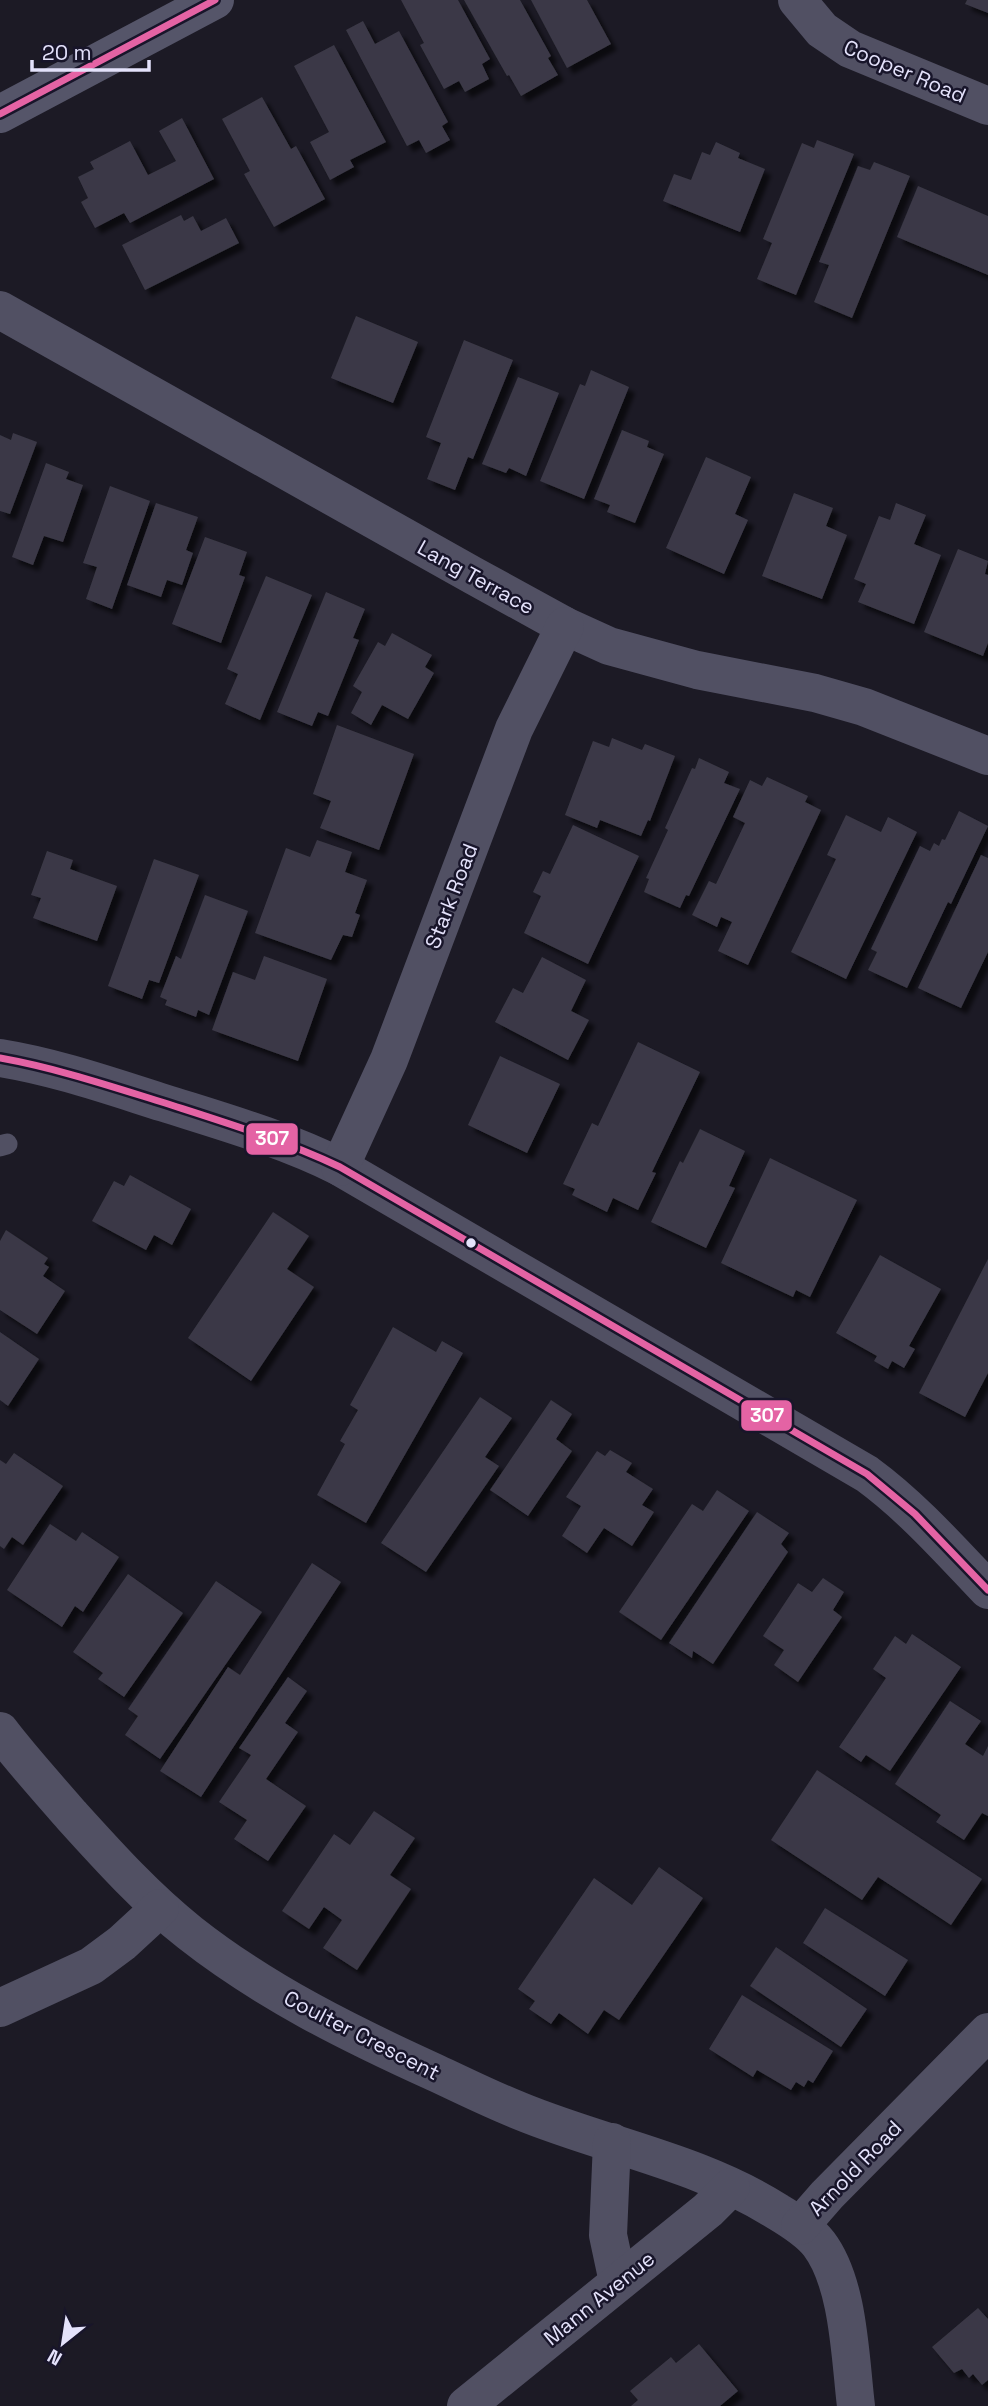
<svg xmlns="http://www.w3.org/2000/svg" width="988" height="2406" viewBox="0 0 988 2406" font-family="'Space Grotesk',sans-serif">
<defs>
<filter id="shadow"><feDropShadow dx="6" dy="6" stdDeviation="2" flood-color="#0009"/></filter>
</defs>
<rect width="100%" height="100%" fill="#1c1a25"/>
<g fill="#3b3946" filter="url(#shadow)">
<path d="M401 0H458L490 59 482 64 489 79 465 92 459 81 444 89 420 45 424 43Z"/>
<path d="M464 0H520L551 56 548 58 558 75 521 96 509 75 507 76Z"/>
<path d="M531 0H587L611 44 567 68Z"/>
<path d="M967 0H988V13L965 4Z"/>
<path d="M363 21 375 44 399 31 448 122 442 126 450 140 426 153 419 140 407 146 346 30Z"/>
<path d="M334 45 386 142 350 160 354 167 330 180 310 142 329 132 294 66Z"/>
<path d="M262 97 291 149 296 146 325 199 274 227 244 174 250 171 222 119Z"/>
<path d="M182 118 214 179 130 223 124 213 95 228 81 202 88 198 78 177 94 169 90 162 130 141 148 175 176 161 159 131Z"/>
<path d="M817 140 854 154 796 295 757 279 772 243 763 239 802 143 814 148Z"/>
<path d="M716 142 740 153 738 158 765 169 740 232 663 201 674 174 691 180 702 152 710 155Z"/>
<path d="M874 162 910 176 852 318 814 302 829 265 819 262 858 166 870 170Z"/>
<path d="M918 186 988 216V275L897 237Z"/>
<path d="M181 215 184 221 193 216 201 231 226 218 239 243 145 290 122 245Z"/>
<path d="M356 316 418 342 393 403 331 378Z"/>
<path d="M464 340 513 360 473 459 468 457 455 490 427 479 441 443 426 437Z"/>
<path d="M591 370 629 387 584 499 540 481 580 384 585 386Z"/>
<path d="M518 377 559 393 526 476 509 468 506 473 482 464Z"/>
<path d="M622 430 649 441 647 447 664 454 635 523 607 512 610 505 594 499Z"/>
<path d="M13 433 37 442 10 514 0 511V435L11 440Z"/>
<path d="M706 457 751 477 735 514 748 520 724 574 666 548Z"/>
<path d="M46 463 69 472 66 479 83 485 63 542 44 536 33 565 12 557Z"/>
<path d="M110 486 150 501 112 609 86 599 97 567 83 563Z"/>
<path d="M794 493 833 508 826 526 847 535 822 599 762 576Z"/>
<path d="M156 503 198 517 186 550 193 553 182 585 167 580 161 597 127 585Z"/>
<path d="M896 503 926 515 914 544 941 555 914 624 858 602 866 584 854 579 879 516 890 520Z"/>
<path d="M205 537 247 552 239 575 245 577 221 643 172 624Z"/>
<path d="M958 549 988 561 985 574 988 575V643L983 656 924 632Z"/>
<path d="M266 576 312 595 260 720 225 704 238 674 227 669Z"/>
<path d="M326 592 365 609 353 638 359 640 328 716 318 712 312 726 277 712Z"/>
<path d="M392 633 432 655 425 667 434 673 408 719 382 705 371 725 351 713 362 692 353 686 378 642 385 646Z"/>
<path d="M337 725 414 754 379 850 320 828 331 801 313 794Z"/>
<path d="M612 738 642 750 645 744 675 756 650 821 648 820 641 836 600 820 597 828 565 815 593 741 609 747Z"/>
<path d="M699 758 729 772 724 783 740 789 689 896 686 895 680 908 644 892 649 879 646 878 668 830 665 828 692 768 695 769Z"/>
<path d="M767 777 808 796 805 802 821 810 748 965 718 951 732 922 721 917 717 927 692 915 709 881 716 884 745 823 733 817 750 780 762 786Z"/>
<path d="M959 811 988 826 951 904 948 902 907 988 868 970 877 952 871 949 920 846 930 851 934 843 939 846 942 839 945 840Z"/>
<path d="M846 815 881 832 888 817 917 832 846 979 791 952 836 859 827 855Z"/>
<path d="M573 825 639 856 588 964 524 933 541 896 533 892 543 871 550 874Z"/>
<path d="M317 840 352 852 345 872 367 880 355 913 360 915 352 937 343 935 331 960 255 933 286 848 310 857Z"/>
<path d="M47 851 73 860 70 869 117 886 97 941 33 918 41 898 31 895Z"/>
<path d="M981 855 988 858V952L961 1008 918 988Z"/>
<path d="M154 859 199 875 159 983 149 980 142 999 108 986Z"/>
<path d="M205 895 248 911 209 1015 198 1010 196 1017 165 1005 167 1000 160 997 176 956 181 959Z"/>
<path d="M264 956 327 979 298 1061 212 1030 233 972 255 980Z"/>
<path d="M542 957 586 980 571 1011 589 1020 568 1060 495 1022 513 988 523 993Z"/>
<path d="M638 1042 700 1072 652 1172 656 1173 638 1210 613 1198 607 1212 572 1195 575 1189 563 1184 592 1123 598 1126Z"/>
<path d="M500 1056 560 1084 527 1153 468 1125Z"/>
<path d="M700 1129 745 1151 729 1186 735 1188 706 1248 651 1222 680 1161 683 1163Z"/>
<path d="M770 1158 857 1200 810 1297 796 1290 793 1297 721 1263Z"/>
<path d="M130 1175 191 1209 172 1245 154 1235 146 1250 92 1221 114 1181 124 1186Z"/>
<path d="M273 1212 309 1236 287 1269 314 1287 251 1381 188 1338Z"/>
<path d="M6 1230 48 1258 44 1264 49 1267 43 1276 65 1291 37 1334 0 1310V1241Z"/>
<path d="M880 1255 941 1289 909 1346 915 1349 904 1368 892 1361 888 1369 874 1361 877 1356 836 1333Z"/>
<path d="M988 1259V1373L965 1417 919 1393Z"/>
<path d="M393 1327 436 1352 442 1341 463 1353 366 1523 317 1495 345 1444 340 1441 358 1410 350 1405Z"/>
<path d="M0 1332 39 1359 8 1406 0 1400Z"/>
<path d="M480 1397 512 1418 485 1457 499 1466 426 1572 381 1543Z"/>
<path d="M551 1400 572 1414 556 1439 572 1451 528 1516 490 1490Z"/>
<path d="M610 1450 632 1463 626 1472 653 1489 642 1505 654 1512 632 1546 604 1528 587 1553 562 1536 581 1506 566 1497 597 1451 605 1456Z"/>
<path d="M14 1453 63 1486 23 1545 12 1537 4 1549 0 1546V1460L6 1464Z"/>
<path d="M717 1490 749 1511 661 1640 619 1612 692 1504 703 1511Z"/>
<path d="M757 1512 789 1533 781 1544 788 1552 713 1664 693 1651 692 1658 669 1643Z"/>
<path d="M50 1524 76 1541 82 1532 119 1557 83 1612 75 1606 62 1627 7 1590Z"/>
<path d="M312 1563 341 1582 201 1797 160 1771 228 1667 240 1675Z"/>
<path d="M128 1574 183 1613 124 1697 98 1679 103 1673 73 1652Z"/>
<path d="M823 1578 844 1592 833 1610 842 1617 798 1682 774 1665 784 1650 763 1636 798 1583 812 1592Z"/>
<path d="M216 1581 262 1612 160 1759 125 1735 138 1716 128 1709Z"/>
<path d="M912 1634 961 1667 890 1771 866 1755 861 1762 839 1747 886 1678 873 1669 895 1636 906 1644Z"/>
<path d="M288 1677 307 1691 285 1723 298 1732 266 1779 306 1806 268 1861 234 1839 247 1820 219 1802 251 1755 239 1748Z"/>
<path d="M950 1701 981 1721 965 1744 983 1756 988 1746V1816L982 1813 964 1840 936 1822 941 1815 895 1784Z"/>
<path d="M817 1770 982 1879 951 1925 878 1877 862 1900 771 1840Z"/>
<path d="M374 1811 415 1838 390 1875 411 1889 357 1970 323 1948 342 1920 324 1907 309 1929 282 1911 334 1834 350 1845Z"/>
<path d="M659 1867 703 1898 619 2020 604 2010 588 2034 559 2013 551 2024 529 2009 535 2001 518 1989 594 1878 632 1905Z"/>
<path d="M825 1908 908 1960 885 1996 803 1943Z"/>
<path d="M776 1947 867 2009 841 2047 750 1986Z"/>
<path d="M742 1995 833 2051 813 2083 808 2080 804 2087 796 2082 791 2090 757 2070 753 2077 709 2049Z"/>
<path d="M978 2308 988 2319V2380L982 2385 973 2374 969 2378 962 2369 954 2373 932 2347Z"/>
<path d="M699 2344 738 2391 720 2406H631L638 2400 630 2391 671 2357 676 2363Z"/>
</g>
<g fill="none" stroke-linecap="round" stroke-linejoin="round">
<path stroke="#515063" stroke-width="21" d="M0 1146 7 1144"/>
<g stroke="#515063" stroke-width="38">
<path d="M797 0 822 30 850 49 988 106"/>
<path d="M0 310 474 576 565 626 609 646 697 670 815 693 864 707 988 756"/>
<path d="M0 1058C56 1067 110 1086 164 1103 224 1122 284 1139 340 1167L867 1474C912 1507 949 1549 988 1590"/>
<path d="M340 1167 389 1060 514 729 565 626"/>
<path d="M0 1731C22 1760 47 1787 71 1815 109 1857 146 1898 190 1933 265 1992 350 2034 436 2073 464 2086 492 2100 520 2111 605 2146 700 2162 778 2212 793 2221 809 2231 819 2244 849 2284 850 2357 856 2406"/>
<path d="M0 2008 91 1966 122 1943 160 1908"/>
<path d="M612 2142 608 2235 618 2282"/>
<path d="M800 2226 827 2195 988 2032"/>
<path d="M466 2406 708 2210 731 2187"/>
</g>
<path stroke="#555569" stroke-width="38" d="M0 114 215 0"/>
<defs>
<g id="bus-1">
<path d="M0 114 215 0"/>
<path d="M0 1058C56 1068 110 1086 165 1103 224 1122 283 1140 340 1167L867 1474 915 1514 988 1590"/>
</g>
</defs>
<use href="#bus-1" stroke="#18152a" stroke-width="12"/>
<use href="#bus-1" stroke="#e463a4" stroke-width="7"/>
</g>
<circle fill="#e4e2fb" stroke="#18152a" stroke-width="2.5" cx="471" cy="1243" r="6"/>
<g text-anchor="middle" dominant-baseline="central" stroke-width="5" stroke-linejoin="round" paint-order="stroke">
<g font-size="21" fill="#e4e2fb" stroke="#18152a">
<text transform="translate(905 71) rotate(23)">Cooper Road</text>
<text transform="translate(476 577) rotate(29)">Lang Terrace</text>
<text transform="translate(451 896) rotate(-69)">Stark Road</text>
<text transform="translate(362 2035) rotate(27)">Coulter Crescent</text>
<text transform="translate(855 2168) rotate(-46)">Arnold Road</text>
<text transform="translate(599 2298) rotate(-39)">Mann Avenue</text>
</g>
</g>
<g stroke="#18152a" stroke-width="2.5">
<rect x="245" y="1122" width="54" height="34" rx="7" fill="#e463a4"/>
<rect x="740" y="1399" width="53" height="33" rx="7" fill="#e463a4"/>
</g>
<g font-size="19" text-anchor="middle" font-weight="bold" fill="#fff">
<text x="272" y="1145">307</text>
<text x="767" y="1422">307</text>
</g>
<g transform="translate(63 2343) rotate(210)" stroke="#18152a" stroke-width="5" paint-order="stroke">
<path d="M0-5L12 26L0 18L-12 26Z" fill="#e4e2fb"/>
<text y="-10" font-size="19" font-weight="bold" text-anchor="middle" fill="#e4e2fb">N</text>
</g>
<path d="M32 60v10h117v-10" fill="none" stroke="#e4e2fb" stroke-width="3.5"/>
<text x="42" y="60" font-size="21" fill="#e4e2fb" stroke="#18152a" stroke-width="5" paint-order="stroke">20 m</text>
</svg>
